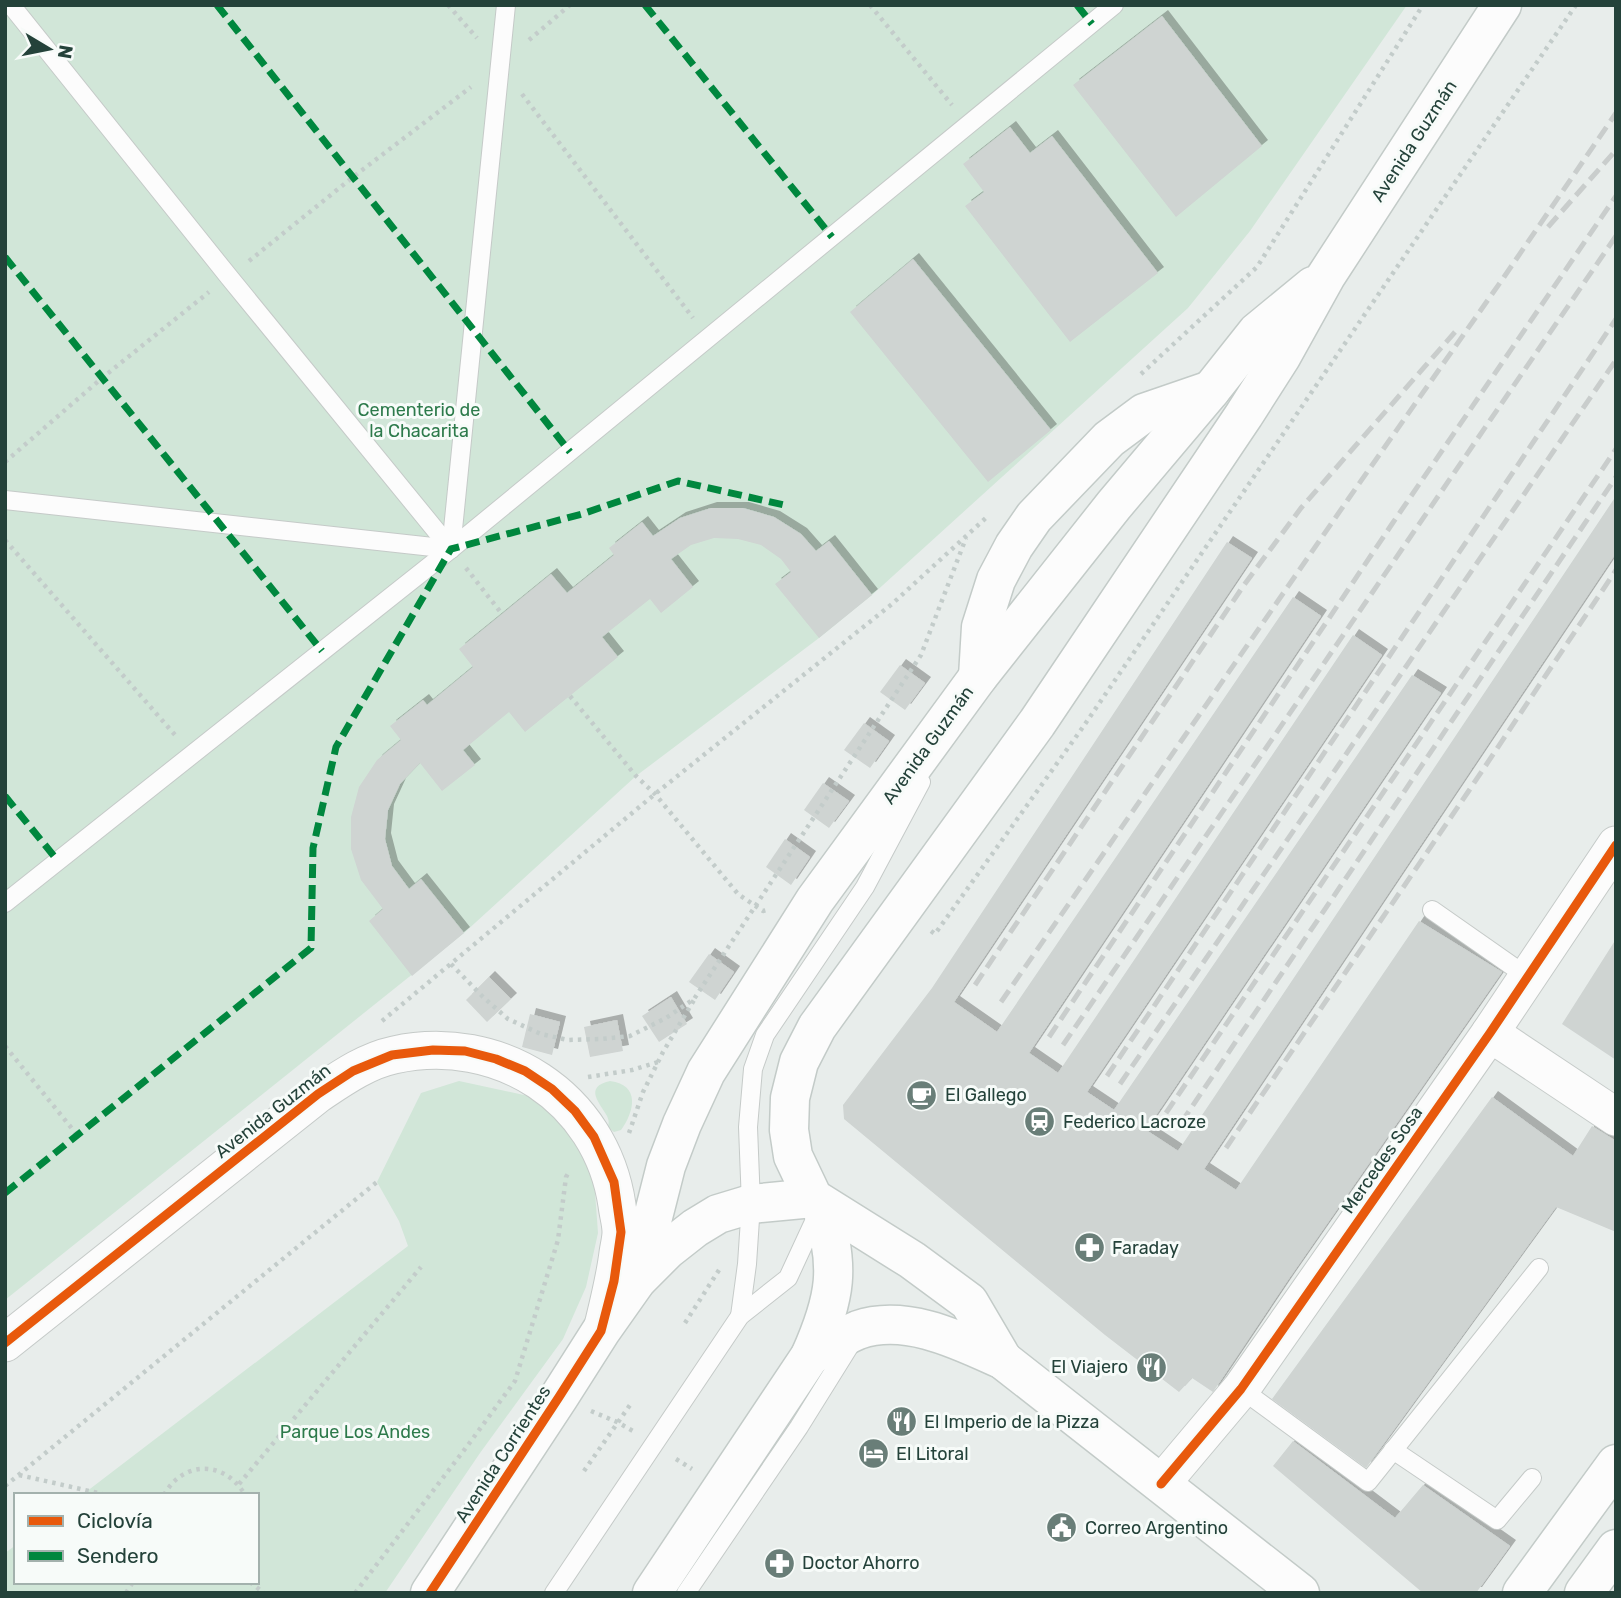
<svg xmlns="http://www.w3.org/2000/svg" width="1621" height="1598" viewBox="0 0 1621 1598" font-family="Rubik,sans-serif">
<defs>
<filter id="shadow"><feDropShadow dx="6" dy="-6" stdDeviation="0" flood-color="#0004"/></filter>
</defs>
<rect width="100%" height="100%" fill="#e8edeb"/>
<g fill="#d1e6d8">
<path d="M5 5H1407L1250 231 1188 308 872 595 819 638 636 776 464 933 5 1300Z"/>
<path d="M459 1081 533 1097 570 1118 587 1157 595 1192 598 1233 586 1287 563 1339 480 1453 385 1593H5V1553L16 1545V1582H257V1495H82L408 1246 399 1221 377 1182 421 1093Z"/>
<path d="M610 1081C641 1085 634 1112 621 1130L614 1132 608 1127C609 1122 609 1121 607 1116 600 1103 583 1087 610 1081Z"/>
</g>
<g fill="#cfd4d2" filter="url(#shadow)">
<path d="M1162 16 1262 146 1176 217 1073 85Z"/>
<path d="M1010 127 1030 153 1052 136 1158 273 1070 342 965 206 984 192 963 164Z"/>
<path d="M913 259 1051 430 988 482 850 312Z"/>
<path d="M1616 496V553L1204 1169 1236 1190 1419 921 1502 972 1288 1280 1213 1392 1192 1378 1179 1392 1105 1335 844 1119 843 1105 932 988 1227 542 1252 558 954 1002 997 1032 1293 597 1321 616 1029 1053 1058 1073 1353 635 1382 655 1087 1092 1114 1110 1412 675 1441 693 1146 1130 1178 1151Z"/>
<path d="M711 508H743L774 517 801 534 816 551 829 541 872 595 819 638 775 584 791 572 781 559 761 545 738 539 714 538 691 545 671 559 693 587 661 613 650 599 602 637 618 657 525 732 509 712 463 750 475 765 442 791 420 763 400 784 388 810 385 839 392 866 409 889 421 879 464 933 412 976 369 921 383 909 361 880 351 849V817L359 787 377 760 401 740 390 726 423 700 427 705 473 667 459 649 551 574 567 593 614 555 609 548 642 522 653 536 680 518Z"/>
<path d="M900 665 925 683 905 710 880 692Z"/>
<path d="M864 723 889 741 870 768 844 750Z"/>
<path d="M823 783 849 801 829 828 804 810Z"/>
<path d="M785 839 810 857 791 885 766 867Z"/>
<path d="M1616 939V1060L1562 1024Z"/>
<path d="M709 954 734 972 715 1000 689 982Z"/>
<path d="M489 977 511 999 487 1022 466 1000Z"/>
<path d="M671 997 687 1024 659 1042 642 1016Z"/>
<path d="M530 1014 560 1022 552 1055 522 1047Z"/>
<path d="M617 1020 623 1051 590 1057 584 1027Z"/>
<path d="M1492 1097 1573 1156 1592 1126 1616 1141V1232L1556 1207 1366 1468 1272 1399Z"/>
<path d="M1293 1441 1395 1518 1423 1485 1510 1546 1476 1593H1423L1273 1466Z"/>
</g>
<g fill="none" stroke-linecap="round" stroke-linejoin="round">
<defs>
<g id="lane">
<path d="M11 5 229 277 451 549"/>
<path d="M5 500 451 549"/>
<path d="M451 549 506 5"/>
<path d="M5 903 451 549 1114 5"/>
<path d="M1432 910 1528 977"/>
<path d="M740 1316 747 1264 751 1204 748 1127 753 1069 765 1035 865 887 921 782"/>
<path d="M1241 1389 1368 1482 1539 1268"/>
<path d="M1393 1450 1497 1520 1532 1478"/>
<path d="M554 1593 740 1316 788 1278 819 1211"/>
<path d="M686 1593 799 1427 852 1342"/>
</g>
<g id="street">
<path d="M1490 1033 1616 1117"/>
<path d="M5 1343 318 1094C342 1078 366 1061 394 1055 499 1032 601 1097 617 1205 618 1214 621 1223 621 1232 621 1239 619 1246 618 1253 615 1278 609 1301 603 1326"/>
<path d="M1161 1484 1241 1389 1490 1033 1616 845"/>
</g>
<g id="secondary">
<path d="M978 677 981 627 996 580 1014 546 1034 517 1109 439 1144 413 1211 390"/>
<path d="M637 1280 666 1166 682 1124 706 1072 815 900 978 677 1114 505 1211 390 1257 332 1313 286"/>
<path d="M810 1356C826 1347 841 1337 858 1330 906 1313 961 1341 1003 1360L1300 1593"/>
<path d="M1003 1360 969 1302 912 1260 813 1198 793 1156 789 1130 790 1098 799 1062 817 1027 1037 723 1244 415 1281 357 1326 276 1502 5"/>
<path d="M430 1593 559 1397 601 1331 637 1280 667 1250 695 1228 718 1214 751 1204 813 1198"/>
<path d="M652 1593 810 1356C836 1298 841 1266 821 1205"/>
<path d="M1522 1593 1616 1464"/>
<path d="M1584 1593 1616 1549"/>
</g>
</defs>
<use href="#lane" stroke="#c5cac8" stroke-width="20"/>
<use href="#street" stroke="#c5cac8" stroke-width="39"/>
<use href="#secondary" stroke="#c3cbc8" stroke-width="41"/>
<g stroke="#c3ccca" stroke-width="4.5" stroke-dasharray="3.5 5" stroke-linecap="butt">
<path d="M448 5 477 38"/>
<path d="M870 5 952 105"/>
<path d="M529 40 570 5"/>
<path d="M522 94 693 318"/>
<path d="M249 261 353 177 471 87"/>
<path d="M1141 374 1257 267 1423 5"/>
<path d="M5 462 102 378 209 292"/>
<path d="M5 540 175 735"/>
<path d="M466 568 502 614"/>
<path d="M570 696 636 776 655 794 738 894 763 911 767 910"/>
<path d="M931 931 935 934 1083 727 1576 5"/>
<path d="M451 964 483 997 508 1019 541 1034 568 1040 602 1039 630 1036 666 1018 694 999 921 655 966 538"/>
<path d="M382 1021 655 794 892 604 988 516"/>
<path d="M5 1046 78 1136"/>
<path d="M588 1077 632 1070 658 1062"/>
<path d="M629 1133 643 1092 663 1052 694 1000"/>
<path d="M685 1323 719 1270"/>
<path d="M591 1411 617 1422 633 1431"/>
<path d="M676 1459 692 1469"/>
<path d="M584 1471 630 1405"/>
<path d="M19 1475 107 1495"/>
<path d="M239 1484 421 1267"/>
<path d="M5 1486 377 1182"/>
<path d="M164 1495C183 1460 225 1460 245 1495"/>
<path d="M250 1582 264 1593"/>
<path d="M126 1593 133 1582"/>
<path d="M355 1593 471 1441 515 1381 558 1240 566 1177 569 1172"/>
</g>
<use href="#lane" stroke="#fcfcfc" stroke-width="18"/>
<use href="#street" stroke="#fcfcfc" stroke-width="37"/>
<use href="#secondary" stroke="#fcfcfc" stroke-width="38"/>
<g stroke="#c9cdcc" stroke-width="5" stroke-dasharray="14 7" stroke-linecap="butt">
<path d="M1548 227 1616 150"/>
<path d="M975 985 1244 585 1301 508 1455 332"/>
<path d="M1001 1002 1349 498 1504 277 1616 113"/>
<path d="M1049 1037 1392 524 1616 196"/>
<path d="M1063 1045 1616 236"/>
<path d="M1107 1076 1616 319"/>
<path d="M1120 1084 1616 360"/>
<path d="M1166 1113 1616 449"/>
<path d="M1181 1123 1616 477"/>
<path d="M1226 1148 1468 792 1616 570"/>
</g>
<g stroke="#00873e" stroke-width="7" stroke-dasharray="14 7" stroke-linecap="butt">
<path d="M217 5 570 452"/>
<path d="M645 5 832 237"/>
<path d="M1077 5 1092 24"/>
<path d="M5 257 322 651"/>
<path d="M5 796 58 861"/>
<path d="M5 1193 311 948 313 848 336 747 451 549 582 514 678 481 784 505"/>
</g>
<defs>
<g id="cycleway">
<path d="M5 1343 318 1094 353 1071 392 1055 433 1050 465 1051 496 1059 525 1071 552 1089 575 1111 594 1137 614 1182 621 1232 614 1281 601 1331 559 1397 430 1593"/>
<path d="M1161 1484 1241 1389 1490 1033 1616 845"/>
</g>
</defs>
<use href="#cycleway" stroke="#f7fbf9" stroke-width="13"/>
<use href="#cycleway" stroke="#e8590c" stroke-width="9"/>
</g>
<defs>
<symbol id="cafe-disc" viewBox="-11 -11 22 22"><circle r="9.5" fill="#697e78" stroke="#f7fbf9"/><path d="M-5.5-4.5H6V0H3Q3 3.5 0 3.5H-2.5Q-5.5 3.5-5.5 0ZM3-3.2v2h1.7v-2ZM-6 4.5H4V6H-6Z" fill="#fff"/></symbol>
<symbol id="station-disc" viewBox="-11 -11 22 22"><circle r="9.5" fill="#697e78" stroke="#f7fbf9"/><path d="M-3-6H3Q5-6 5-4V2Q5 4 3 4L4.5 6H3L1.5 4h-3L-3 6H-4.5L-3 4Q-5 4-5 2V-4Q-5-6-3-6ZM-3.5-4v3h7v-3ZM-3.5 1v1.5H-2V1ZM2 1v1.5H3.5V1Z" fill="#fff"/></symbol>
<symbol id="pharmacy-disc" viewBox="-11 -11 22 22"><circle r="9.5" fill="#697e78" stroke="#f7fbf9"/><path d="M-2-6h4v4h4v4h-4v4h-4v-4h-4v-4h4Z" fill="#fff"/></symbol>
<symbol id="restaurant-disc" viewBox="-11 -11 22 22"><circle r="9.5" fill="#697e78" stroke="#f7fbf9"/><path d="M-5-6h1v4h1v-4h1v4h1v-4h1v5L-1.5 .5V6h-2V.5L-5-1ZM5-6V6H3V1.5H1.5Q1.5-4 5-6Z" fill="#fff"/></symbol>
<symbol id="hotel-disc" viewBox="-11 -11 22 22"><circle r="9.5" fill="#697e78" stroke="#f7fbf9"/><path d="M-6-4.5h1.5V1H6V5H4.5V3h-9V5H-6ZM-4 0a1.8 1.8 0 1 1 3.6 0ZM.5 0V-2.5h3Q6-2.5 6 0Z" fill="#fff"/></symbol>
<symbol id="civic-disc" viewBox="-11 -11 22 22"><circle r="9.5" fill="#697e78" stroke="#f7fbf9"/><path d="M-.6-6.5H3V-4.5H.6V-3L4-1V1h2V6H-6V1h2V-1L-.6-3ZM-1.2 2.5V6h2.4V2.5Z" fill="#fff"/></symbol>
</defs>
<g fill-rule="evenodd">
<use href="#cafe-disc" x="904" y="1078" width="35" height="35"/>
<use href="#station-disc" x="1022" y="1104" width="35" height="35"/>
<use href="#pharmacy-disc" x="1072" y="1230" width="35" height="35"/>
<use href="#restaurant-disc" x="1134" y="1350" width="35" height="35"/>
<use href="#restaurant-disc" x="884" y="1404" width="35" height="35"/>
<use href="#hotel-disc" x="856" y="1436" width="35" height="35"/>
<use href="#civic-disc" x="1044" y="1510" width="35" height="35"/>
<use href="#pharmacy-disc" x="762" y="1546" width="35" height="35"/>
</g>
<g text-anchor="middle" dominant-baseline="central" stroke-width="6" stroke-linejoin="round" paint-order="stroke">
<g font-size="18" fill="#24423a" stroke="#f7fbf9">
<text transform="translate(1414 141) rotate(-57)">Avenida Guzmán</text>
<text transform="translate(928 745) rotate(-54)">Avenida Guzmán</text>
<text transform="translate(273 1111) rotate(-38)">Avenida Guzmán</text>
<text transform="translate(1382 1160) rotate(-55)">Mercedes Sosa</text>
<text transform="translate(503 1454) rotate(-57)">Avenida Corrientes</text>
</g>
<g font-size="18" fill="#2d7a4b" stroke="#f7fbf9">
<text x="419" y="410">Cementerio de<tspan x="419" dy="21">la Chacarita</tspan></text>
<text x="355" y="1432">Parque Los Andes</text>
</g>
<g font-size="18" fill="#24423a" stroke="#f7fbf9" text-anchor="start">
<text x="945" y="1095">El Gallego</text>
<text x="1063" y="1122">Federico Lacroze</text>
<text x="1112" y="1248">Faraday</text>
<text x="1128" y="1367" text-anchor="end">El Viajero</text>
<text x="924" y="1422">El Imperio de la Pizza</text>
<text x="896" y="1454">El Litoral</text>
<text x="1085" y="1528">Correo Argentino</text>
<text x="802" y="1563">Doctor Ahorro</text>
</g>
</g>
<rect width="1621" height="1598" fill="none" stroke="#24423a" stroke-width="14"/>
<rect x="14" y="1493" width="245" height="91" fill="#f7fbf9" stroke="#a3b1ad" stroke-width="2"/>
<rect x="28" y="1516" width="35" height="10" fill="#e8590c" stroke="#a3b1ad" stroke-width="2"/>
<text x="77" y="1528" font-size="21" fill="#24423a">Ciclovía</text>
<rect x="28" y="1551" width="35" height="10" fill="#00873e" stroke="#a3b1ad" stroke-width="2"/>
<text x="77" y="1563" font-size="21" fill="#24423a">Sendero</text>
<g transform="translate(49 49) rotate(100)" stroke="#f7fbf9" stroke-width="5" paint-order="stroke">
<path d="M0-5L12 26L0 18L-12 26Z" fill="#24423a"/>
<text y="-10" font-size="19" font-weight="bold" text-anchor="middle" fill="#24423a">N</text>
</g>
</svg>
